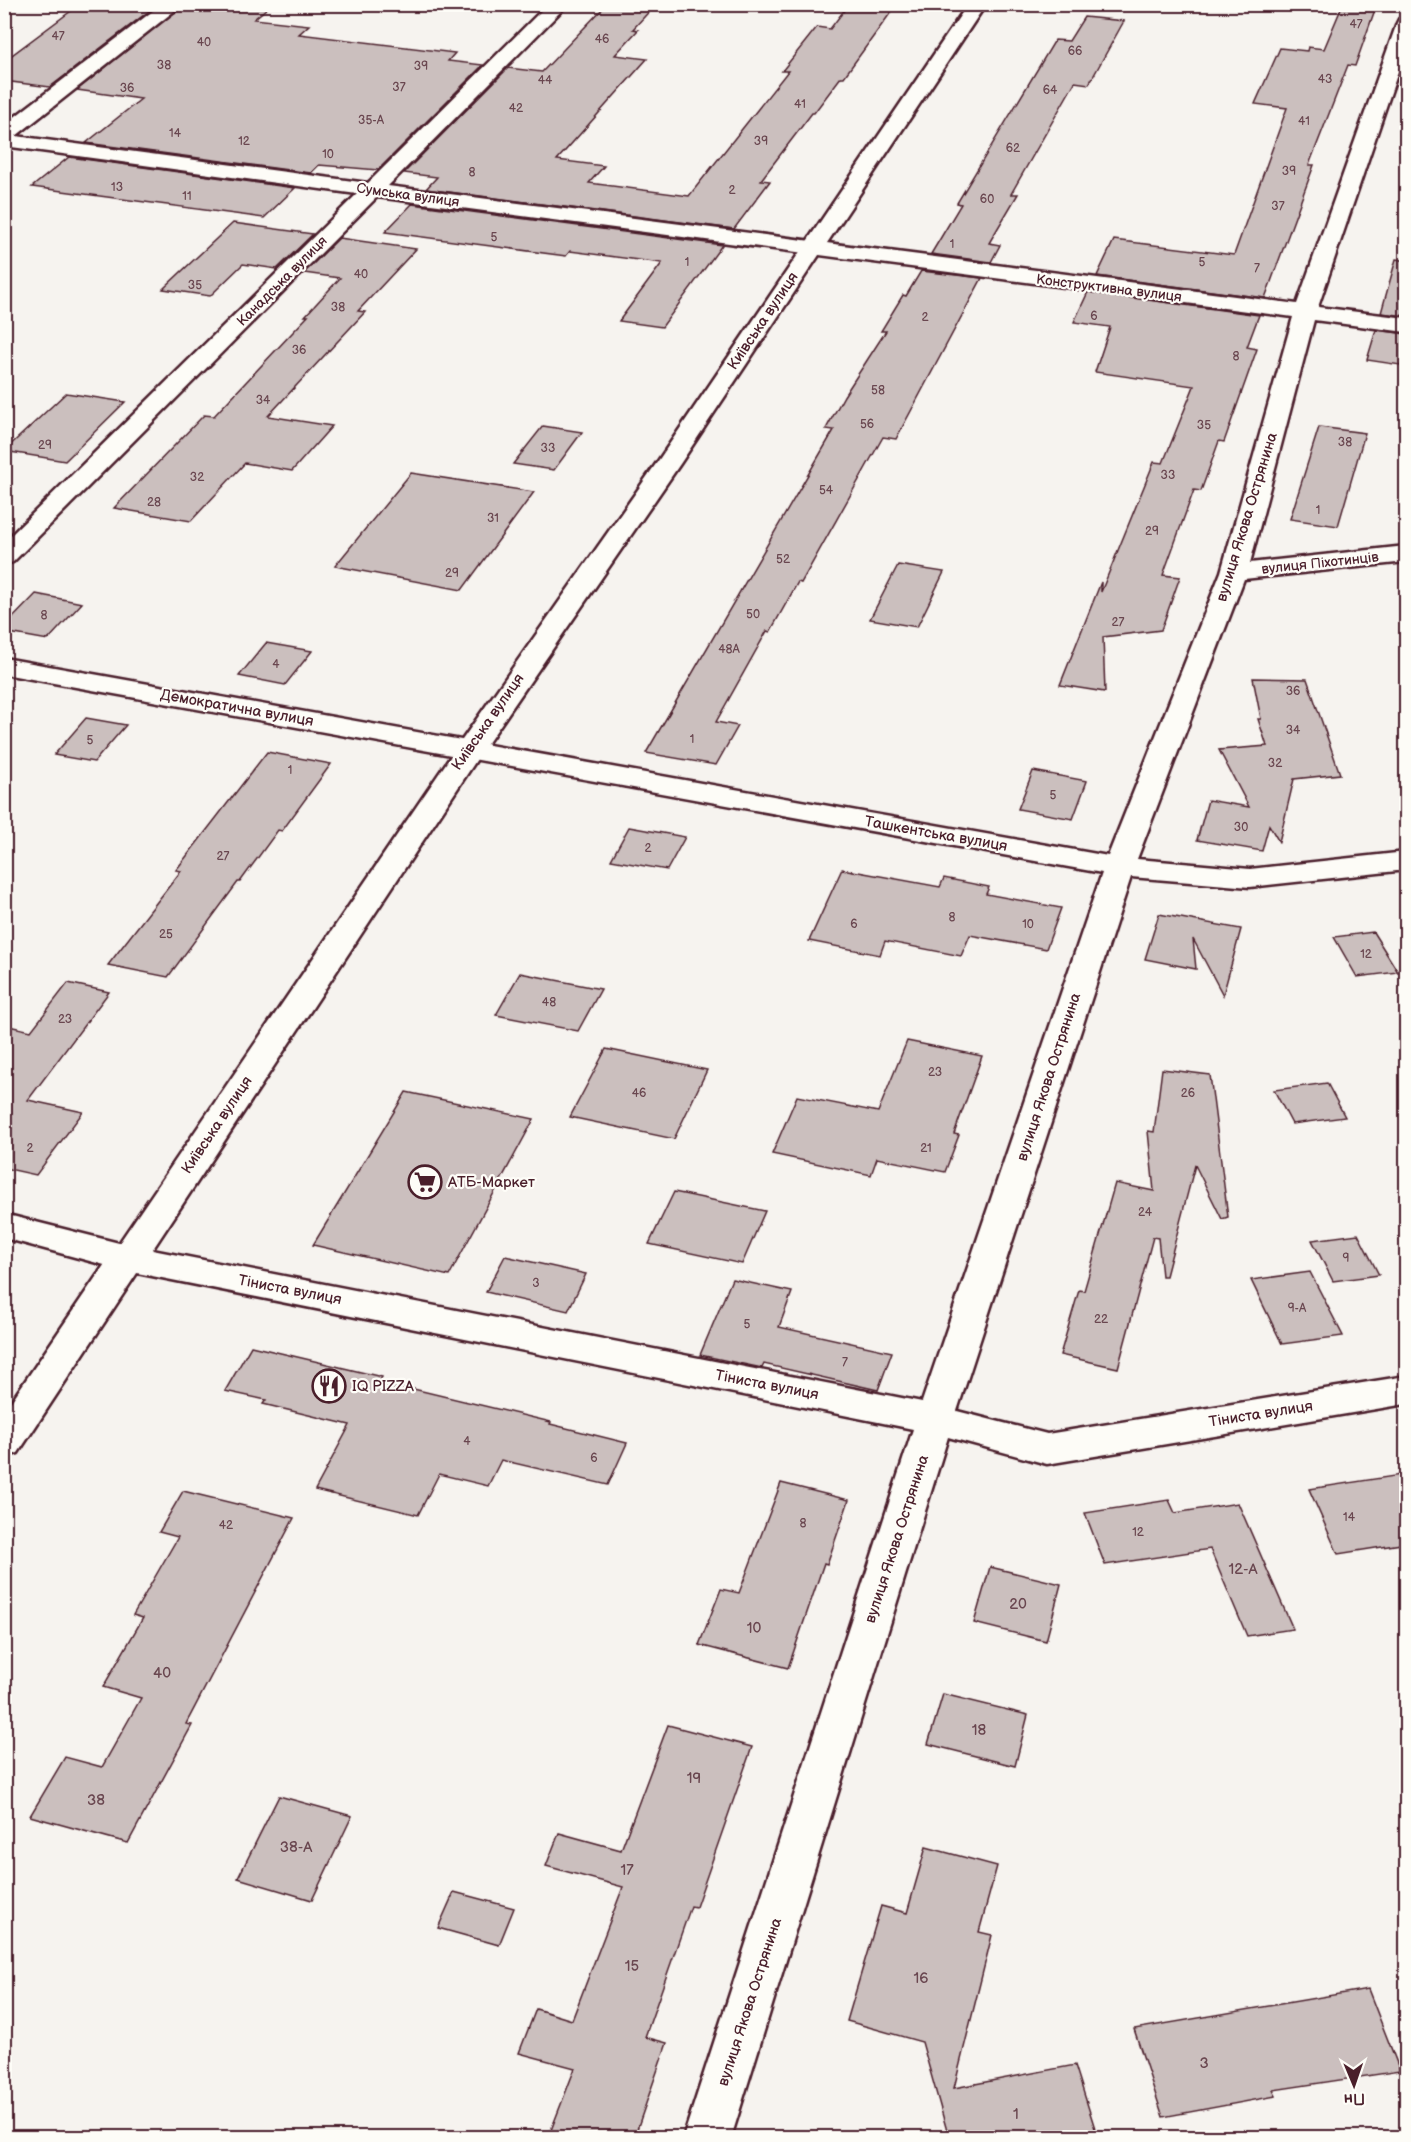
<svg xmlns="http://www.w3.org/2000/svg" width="1411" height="2142" viewBox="0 0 1411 2142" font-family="'Balsamiq Sans',sans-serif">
<rect width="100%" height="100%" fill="#f6f3ef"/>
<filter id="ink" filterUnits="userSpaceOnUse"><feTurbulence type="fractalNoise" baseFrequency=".0167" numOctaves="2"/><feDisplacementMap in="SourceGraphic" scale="12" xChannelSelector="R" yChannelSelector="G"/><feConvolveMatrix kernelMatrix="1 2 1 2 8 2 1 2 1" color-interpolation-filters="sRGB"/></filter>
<g filter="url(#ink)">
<g fill="#cbbfbe" stroke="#4a1f2b" stroke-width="1.5">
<path d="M109 4H158L50 87 4 81V61L75 8 100 11Z"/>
<path d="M185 4H272L254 19 309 25 299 34 455 53 448 61 483 65 378 170 319 165 311 173 86 143 141 99 77 90Z"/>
<path d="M607 4H656L633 29 638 30 615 55 647 59 557 160 604 166 589 183 689 196 788 71H782L817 27 830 29 849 4H897L844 77H841L814 113H812L761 180 770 181 734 229 426 189 437 177 404 173 508 68 542 72Z"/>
<path d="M1343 4H1377L1355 66 1348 65 1309 165H1314L1265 298 1097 276 1114 240 1234 255 1287 108 1255 104 1280 48 1307 51 1308 47 1324 49Z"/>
<path d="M1084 17 1124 21 1089 84 1075 82 1011 194H1018L989 243 1000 245 991 262 931 254 961 204 957 203 1055 40 1069 41Z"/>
<path d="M69 157 295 188 264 218 32 187Z"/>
<path d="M412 204 722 245 662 327 619 321 662 263 570 251 566 256 385 232Z"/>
<path d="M233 223 313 234 277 269 243 264 210 296 163 289Z"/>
<path d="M339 238 416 249 358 311 365 312 268 416 332 426 292 471 245 463 191 521 114 508 204 415 214 416 308 316H305L340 278 304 273Z"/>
<path d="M1396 259 1407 261V316L1381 313Z"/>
<path d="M921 271 982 278 896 439 883 437 801 583 798 582 770 632 767 631 716 722 738 726 716 765 646 753 834 430 826 429 844 396 886 331H881L903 295 906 296Z"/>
<path d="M1088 292 1259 315 1247 347 1257 349 1224 442 1219 441 1201 491 1194 490 1163 575 1180 577 1161 630 1103 637 1105 692 1060 685 1101 582V592L1154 462 1163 463 1194 386 1095 372 1110 327 1074 322Z"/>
<path d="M1376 330 1407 334V366L1367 360Z"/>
<path d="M66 393 125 402 65 461 4 451Z"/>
<path d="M543 426 582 432 554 470 513 464Z"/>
<path d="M1319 427 1365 433 1338 526 1290 519Z"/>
<path d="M411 473 534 492 462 590 335 566Z"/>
<path d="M898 565 944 572 917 627 870 619Z"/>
<path d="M36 594 82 603 48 640 4 632V627Z"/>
<path d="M266 643 312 651 285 685 239 676Z"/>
<path d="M1253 678 1307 679 1340 774 1294 779 1279 842 1269 825 1262 851 1197 840 1208 800 1249 807 1219 750 1267 746 1258 719H1261Z"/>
<path d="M86 718 126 725 94 762 54 755Z"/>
<path d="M267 752 331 764 282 831 278 830 240 882H238L168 977 108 965 181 871 176 870Z"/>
<path d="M1033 771 1087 781 1073 819 1018 809Z"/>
<path d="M629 827 685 837 667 870 611 860Z"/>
<path d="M842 869 940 887 944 878 989 887 986 894 1061 908 1046 949 970 935 961 956 885 941 880 955 809 941Z"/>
<path d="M1159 914 1241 929 1223 995 1193 939 1196 969 1145 959Z"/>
<path d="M1373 932 1398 972 1357 977 1334 937Z"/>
<path d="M520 973 601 989 578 1031 496 1015Z"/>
<path d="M68 983 109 992 28 1100 83 1112 36 1175 4 1168V1025L31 1031Z"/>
<path d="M907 1041 982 1056 954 1134 959 1135 945 1172 877 1158 871 1175 772 1154 797 1096 878 1112Z"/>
<path d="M606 1049 707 1070 674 1139 570 1117Z"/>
<path d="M1162 1069 1210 1075 1228 1217 1222 1219 1195 1165 1166 1276H1162L1158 1238 1153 1237 1118 1368 1060 1355 1079 1290 1084 1291 1115 1183 1154 1191 1148 1131 1154 1132Z"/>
<path d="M1327 1083 1345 1117 1292 1124 1274 1090Z"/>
<path d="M406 1092 534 1119 449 1276 313 1245Z"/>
<path d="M674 1192 765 1211 742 1264 649 1244Z"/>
<path d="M1358 1234 1379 1275 1333 1281 1312 1240Z"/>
<path d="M505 1256 586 1274 568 1311 486 1292Z"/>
<path d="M1310 1272 1343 1336 1282 1344 1251 1280Z"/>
<path d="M732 1279 792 1292 779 1327 892 1352 878 1390 764 1364 762 1368 700 1355Z"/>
<path d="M251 1346 382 1377 380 1381 551 1422 550 1424 627 1443 608 1485 501 1460 488 1486 439 1474 418 1515 315 1490 350 1425 263 1404 266 1400 225 1391Z"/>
<path d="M1407 1474V1543L1338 1554 1309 1489Z"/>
<path d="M781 1483 849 1500 827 1564 824 1563 788 1668 699 1645 721 1589 739 1593Z"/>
<path d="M183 1491 294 1518 186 1724 192 1725 128 1843 30 1816 65 1757 102 1767 141 1698 103 1687 143 1618 133 1615 178 1537 159 1532Z"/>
<path d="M1169 1500 1175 1513 1238 1503 1293 1629 1247 1636 1210 1549 1105 1565 1085 1513Z"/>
<path d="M990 1567 1061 1584 1046 1641 974 1623Z"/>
<path d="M943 1694 1028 1715 1015 1766 928 1744Z"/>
<path d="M668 1725 752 1747 696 1907 691 1906 645 2037 667 2043 634 2138H548L575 2068 519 2053 536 2009 572 2020 623 1887 546 1866 559 1833 621 1850Z"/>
<path d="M279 1796 352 1816 312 1900 238 1878Z"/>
<path d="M926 1847 997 1866 979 1932 992 1935 954 2088 1075 2065 1098 2138H949L922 2042 847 2021 881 1906 907 1913Z"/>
<path d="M454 1892 514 1908 499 1945 438 1928Z"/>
<path d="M1368 1989 1400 2071 1273 2090 1276 2096 1163 2117 1134 2029Z"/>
</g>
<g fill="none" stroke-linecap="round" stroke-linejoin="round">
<defs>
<path id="street" d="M162 4H183L16 136 368 183 548 4H568L388 186 1297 304 1397 23 1399 19 1406 18V48L1318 307 1406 318V332L1314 320 1250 563 1406 546V562L1244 579 1137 859 1250 869 1406 852V870L1250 887 1131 877 957 1411 1047 1434 1406 1376V1404L1047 1464 948 1437 731 2138H683L913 1429 127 1271 4 1238V1214L127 1245 922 1402 1102 873 4 674V658L1108 856 1221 572 1293 317 377 197 13 562 4 565V542L357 194 4 146V125Z"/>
<path id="highway" d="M968 4H986L680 464 483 750 18 1453 4 1457V1412L455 750 658 461Z"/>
</defs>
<use href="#street" stroke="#4a1f2b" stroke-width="5"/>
<use href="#highway" stroke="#4a1f2b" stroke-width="5"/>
<use href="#street" fill="#fdfcf7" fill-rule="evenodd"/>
<use href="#highway" fill="#fdfcf7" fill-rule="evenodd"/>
</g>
</g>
<defs>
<symbol id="supermarket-ring" viewBox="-11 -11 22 22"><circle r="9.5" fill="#fdfcf7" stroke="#4a1f2b" stroke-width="1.5"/><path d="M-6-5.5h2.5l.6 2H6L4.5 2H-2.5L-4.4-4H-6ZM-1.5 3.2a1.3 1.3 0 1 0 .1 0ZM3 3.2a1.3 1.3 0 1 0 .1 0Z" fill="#4a1f2b"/></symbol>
<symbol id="restaurant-ring" viewBox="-11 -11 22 22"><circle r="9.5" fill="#fdfcf7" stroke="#4a1f2b" stroke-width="1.5"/><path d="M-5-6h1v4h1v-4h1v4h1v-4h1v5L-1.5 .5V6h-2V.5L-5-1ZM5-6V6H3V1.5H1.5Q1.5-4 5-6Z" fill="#4a1f2b"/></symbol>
</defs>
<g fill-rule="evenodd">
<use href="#supermarket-ring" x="406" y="1163" width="38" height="38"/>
<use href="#restaurant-ring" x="310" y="1367" width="38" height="38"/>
</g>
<g text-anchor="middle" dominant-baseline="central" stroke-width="4.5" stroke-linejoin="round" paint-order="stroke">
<g font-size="12" fill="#6a4750">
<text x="1356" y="24">47</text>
<text x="58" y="36">47</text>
<text x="602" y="39">46</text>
<text x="204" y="42">40</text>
<text x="1075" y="51">66</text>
<text x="164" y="65">38</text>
<text x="421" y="66">39</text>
<text x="1325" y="79">43</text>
<text x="545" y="80">44</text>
<text x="399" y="87">37</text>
<text x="127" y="88">36</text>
<text x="1050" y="90">64</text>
<text x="800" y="104">41</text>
<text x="516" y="108">42</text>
<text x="371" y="120">35-А</text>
<text x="1304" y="121">41</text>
<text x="175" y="133">14</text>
<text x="244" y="141">12</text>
<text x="761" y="141">39</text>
<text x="1013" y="148">62</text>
<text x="328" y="154">10</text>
<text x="1289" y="171">39</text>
<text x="472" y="172">8</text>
<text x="117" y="187">13</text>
<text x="732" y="190">2</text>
<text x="187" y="196">11</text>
<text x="987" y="199">60</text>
<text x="1278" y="206">37</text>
<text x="494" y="237">5</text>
<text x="952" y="244">1</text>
<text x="687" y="262">1</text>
<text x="1202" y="262">5</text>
<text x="1257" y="268">7</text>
<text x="361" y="274">40</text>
<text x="195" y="285">35</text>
<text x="338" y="307">38</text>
<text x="1094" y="316">6</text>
<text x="925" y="317">2</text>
<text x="299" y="350">36</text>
<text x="1236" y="356">8</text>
<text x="878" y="390">58</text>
<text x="263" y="400">34</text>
<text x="867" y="424">56</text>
<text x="1204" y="425">35</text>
<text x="1345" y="442">38</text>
<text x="45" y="445">29</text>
<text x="548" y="448">33</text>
<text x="1168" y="475">33</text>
<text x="197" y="477">32</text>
<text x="826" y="490">54</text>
<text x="154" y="502">28</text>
<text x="1318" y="510">1</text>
<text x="493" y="518">31</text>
<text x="1152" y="531">29</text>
<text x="783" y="559">52</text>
<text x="452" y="573">29</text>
<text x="753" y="614">50</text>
<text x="44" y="615">8</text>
<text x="1118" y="622">27</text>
<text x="729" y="649">48А</text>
<text x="276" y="664">4</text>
<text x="1293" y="691">36</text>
<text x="1293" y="730">34</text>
<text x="692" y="739">1</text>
<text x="90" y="740">5</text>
<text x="1275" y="763">32</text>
<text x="290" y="770">1</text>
<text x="1053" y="795">5</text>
<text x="1241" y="827">30</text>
<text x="648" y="848">2</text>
<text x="223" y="856">27</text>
<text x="952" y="917">8</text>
<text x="854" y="924">6</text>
<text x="1028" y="924">10</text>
<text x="166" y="934">25</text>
<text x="1366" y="954">12</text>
<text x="549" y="1002">48</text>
<text x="65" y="1019">23</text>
<text x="935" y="1072">23</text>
<text x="639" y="1093">46</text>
<text x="1188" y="1093">26</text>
<text x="30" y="1148">2</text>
<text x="926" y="1148">21</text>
<text x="1145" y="1212">24</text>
<text x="1346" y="1258">9</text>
<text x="536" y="1283">3</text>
<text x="1297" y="1308">9-А</text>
<text x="1101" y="1319">22</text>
<text x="747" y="1324">5</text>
<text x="845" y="1362">7</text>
<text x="467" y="1441">4</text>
<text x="594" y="1458">6</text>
<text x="1349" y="1517">14</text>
<text x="803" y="1523">8</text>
<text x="226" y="1525">42</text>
<text x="1138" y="1532">12</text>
</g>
<g font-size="14" fill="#4a1f2b" stroke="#fdfcf7">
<text transform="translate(408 195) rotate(8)">Сумська вулиця</text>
<text transform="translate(282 281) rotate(-45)">Канадська вулиця</text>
<text transform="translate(1109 288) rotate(7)">Конструктивна вулиця</text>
<text transform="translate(1320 563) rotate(-6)">вулиця Піхотинців</text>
</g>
<g font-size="15" fill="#4a1f2b" stroke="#fdfcf7">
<text transform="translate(763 321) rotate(-56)">Київська вулиця</text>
<text transform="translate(1247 517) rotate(-73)">вулиця Якова Острянина</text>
<text transform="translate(237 708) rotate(10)">Демократична вулиця</text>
<text transform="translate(488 722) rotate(-55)">Київська вулиця</text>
<text transform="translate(936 834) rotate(10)">Ташкентська вулиця</text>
<text transform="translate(1049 1077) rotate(-72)">вулиця Якова Острянина</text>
<text transform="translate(217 1125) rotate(-56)">Київська вулиця</text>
<text transform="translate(290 1290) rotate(11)">Тіниста вулиця</text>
<text transform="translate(767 1385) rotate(11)">Тіниста вулиця</text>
<text transform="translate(1261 1414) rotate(-9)">Тіниста вулиця</text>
<text transform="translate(897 1539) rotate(-72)">вулиця Якова Острянина</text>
<text transform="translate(750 2002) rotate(-72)">вулиця Якова Острянина</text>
</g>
<g font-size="15" fill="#4a1f2b" stroke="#fdfcf7" text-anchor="start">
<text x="448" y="1182">АТБ-Маркет</text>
<text x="352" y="1386">IQ PIZZA</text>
</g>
<g font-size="15" fill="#6a4750">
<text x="1243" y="1569">12-А</text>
<text x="1018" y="1604">20</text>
<text x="754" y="1628">10</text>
<text x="162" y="1673">40</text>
<text x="979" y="1730">18</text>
<text x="694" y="1778">19</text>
<text x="96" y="1800">38</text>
<text x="296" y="1847">38-А</text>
<text x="627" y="1870">17</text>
<text x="632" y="1966">15</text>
<text x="921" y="1978">16</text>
<text x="1204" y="2063">3</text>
<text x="1016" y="2114">1</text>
</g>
</g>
<rect width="1411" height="2142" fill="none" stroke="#fdfcf7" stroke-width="24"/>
<rect x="12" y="12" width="1387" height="2118" fill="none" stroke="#4a1f2b" stroke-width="2" filter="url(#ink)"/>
<g transform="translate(1354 2085) rotate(178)" stroke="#fdfcf7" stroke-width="4.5" paint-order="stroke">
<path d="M0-4.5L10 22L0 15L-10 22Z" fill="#4a1f2b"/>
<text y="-9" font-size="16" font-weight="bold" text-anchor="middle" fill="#4a1f2b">Пн</text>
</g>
</svg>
